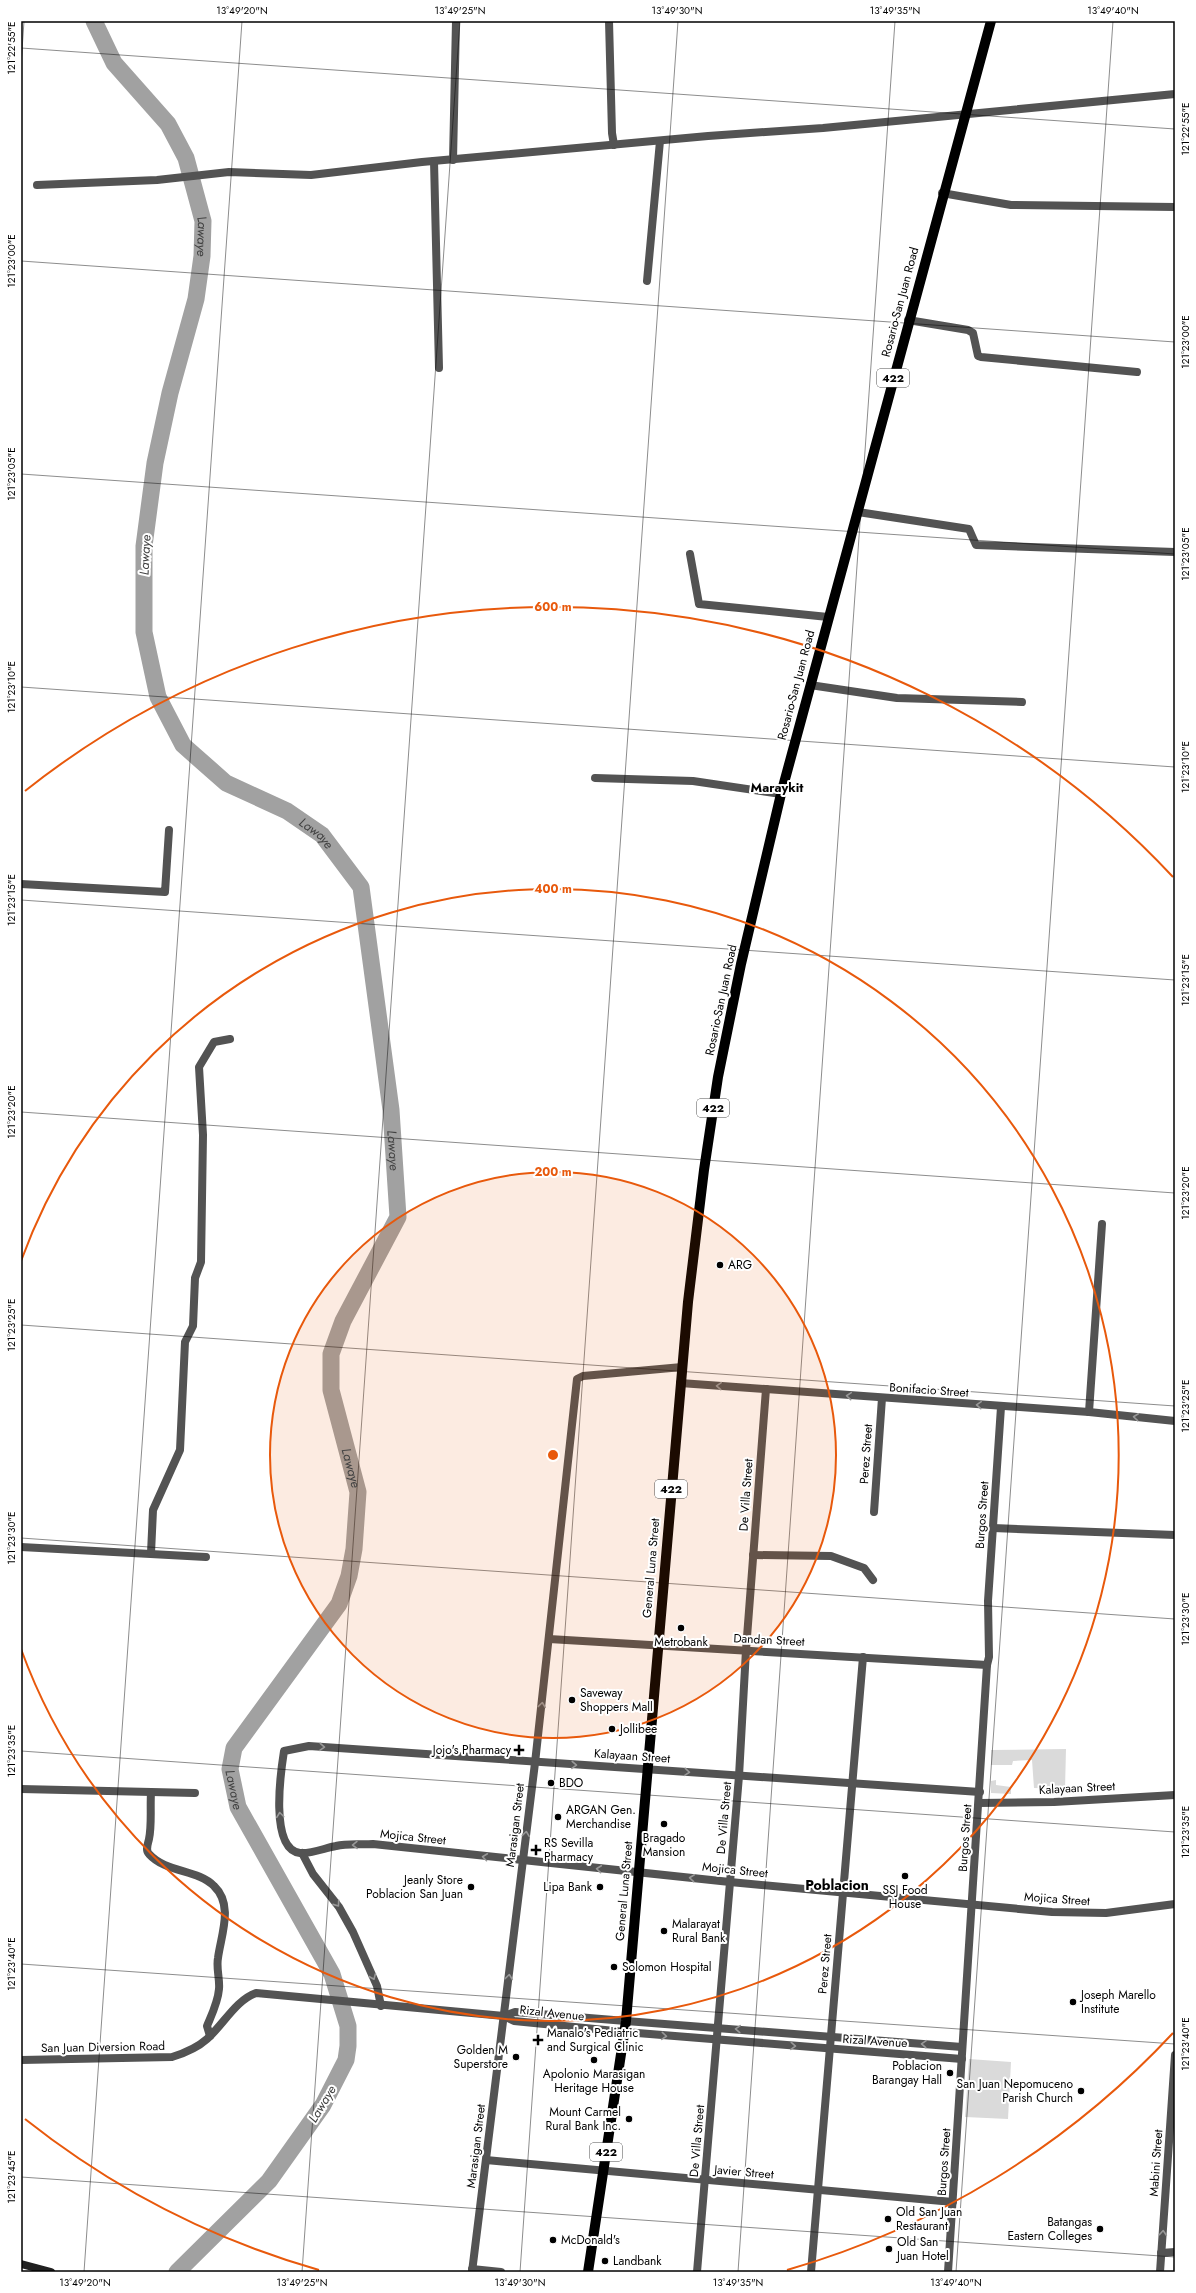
<svg xmlns="http://www.w3.org/2000/svg" width="1196" height="2293" viewBox="0 0 1196 2293" font-family="Jost,sans-serif">
<rect width="100%" height="100%" fill="#fff"/>
<g fill="#dadada">
<path d="M1066 1749 1065 1789 1034 1788 1032 1760 1013 1761 1012 1765H991V1750Z"/>
<path d="M996 1780V1785L1011 1787V1794L991 1793V1781Z"/>
<path d="M969 2059 1011 2062 1008 2119 965 2117Z"/>
</g>
<g fill="none" stroke-linecap="round" stroke-linejoin="round">
<path stroke="#a1a1a1" stroke-width="17" id="s1" d="M94 21 114 63 168 124 186 158 203 221 202 256 196 299 170 393 155 463 144 546V632L158 697 183 745 226 783 287 811 322 835 361 887 391 1110 398 1217 343 1321 331 1354V1390L358 1492 354 1549 349 1576 339 1604 234 1748 230 1769 238 1807 332 1974 348 2026V2046L346 2060 323 2105 269 2181 177 2272"/>
<g stroke="#535353" stroke-width="8">
<path d="M609 21 612 133 614 145"/>
<path d="M453 160 456 21"/>
<path d="M434 161 439 368"/>
<path d="M37 185 157 180 229 172 311 175 422 162 708 136 823 128 1175 94"/>
<path d="M942 193 1011 205 1175 207"/>
<path d="M647 281 660 141"/>
<path d="M908 320 968 330 973 333 978 356 981 357 1137 372"/>
<path d="M858 512 969 529 976 545 1175 552"/>
<path d="M690 554 699 604 828 617"/>
<path d="M810 685 897 698 1022 702"/>
<path d="M595 778 693 781 781 794"/>
<path d="M21 884 165 892 169 830"/>
<path d="M680 1383 1089 1412 1175 1421"/>
<path d="M1089 1412 1102 1224"/>
<path d="M874 1512 882 1398"/>
<path d="M993 1528 1175 1535"/>
<path d="M21 1547 206 1557"/>
<path d="M151 1553 153 1510 180 1450 185 1342 193 1326 195 1278 201 1262 203 1135 199 1067 214 1042 230 1039"/>
<path d="M753 1555 831 1556 864 1568 873 1580"/>
<path d="M549 1639 987 1665"/>
<path d="M21 1789 195 1793"/>
<path d="M980 1792 309 1746 284 1751C281 1770 269 1849 300 1853 311 1854 325 1848 336 1846 348 1843 361 1845 373 1844L730 1882 1052 1912 1106 1913 1175 1904"/>
<path d="M151 1793C150 1808 152 1825 149 1839 148 1844 145 1850 149 1854 166 1873 197 1869 214 1886 234 1905 221 1935 218 1958 216 1968 220 1979 219 1989 218 2002 212 2014 207 2026L210 2036"/>
<path d="M979 1803 1054 1802 1175 1795"/>
<path d="M302 1853 313 1874 339 1907 353 1932 377 1986 381 2006"/>
<path d="M626 2021 962 2047"/>
<path d="M625 2032 962 2059"/>
<path d="M486 2160 953 2202"/>
<path d="M1161 2253 1175 2252"/>
<path d="M472 2269 501 2272"/>
<path d="M472 2272 535 1763 577 1379 583 1376 682 1367"/>
<path d="M697 2272 739 1776 746 1650 766 1389"/>
<path d="M811 2272 863 1657"/>
<path d="M948 2272 987 1665 989 1657 988 1601 1001 1407"/>
<path d="M1160 2272 1175 2055"/>
</g>
<g stroke="#535353" stroke-width="8">
<path d="M504 2016 515 2012 626 2021"/>
<path d="M21 2060 172 2057C185 2053 197 2048 207 2039 223 2025 236 2000 256 1993L504 2016 514 2021 625 2032"/>
</g>
<path stroke="#202020" stroke-width="8" d="M21 2264 51 2272"/>
<path stroke="#000" stroke-width="10" d="M588 2272 626 2021 688 1302 704 1170 718 1077 741 964 781 794 991 21"/>
</g>
<defs><path id="oneway-chevron" d="M-2-3.5L2.5 0L-2 3.5" fill="none" stroke-width="1.6" stroke-linecap="round" stroke-linejoin="round"/></defs>
<g stroke="#989898">
<use href="#oneway-chevron" transform="translate(719 1386) rotate(-176)"/>
<use href="#oneway-chevron" transform="translate(849 1396) rotate(-175)"/>
<use href="#oneway-chevron" transform="translate(979 1405) rotate(-176)"/>
<use href="#oneway-chevron" transform="translate(1136 1417) rotate(-174)"/>
<use href="#oneway-chevron" transform="translate(542 1705) rotate(-83)"/>
<use href="#oneway-chevron" transform="translate(322 1747) rotate(4)"/>
<use href="#oneway-chevron" transform="translate(574 1765) rotate(3)"/>
<use href="#oneway-chevron" transform="translate(687 1772) rotate(5)"/>
<use href="#oneway-chevron" transform="translate(280 1815) rotate(-97)"/>
<use href="#oneway-chevron" transform="translate(526 1834) rotate(-83)"/>
<use href="#oneway-chevron" transform="translate(355 1845) rotate(179)"/>
<use href="#oneway-chevron" transform="translate(485 1857) rotate(-173)"/>
<use href="#oneway-chevron" transform="translate(599 1869) rotate(-174)"/>
<use href="#oneway-chevron" transform="translate(692 1878) rotate(-174)"/>
<use href="#oneway-chevron" transform="translate(337 1904) rotate(55)"/>
<use href="#oneway-chevron" transform="translate(373 1977) rotate(67)"/>
<use href="#oneway-chevron" transform="translate(509 1977) rotate(-83)"/>
<use href="#oneway-chevron" transform="translate(738 2029) rotate(-176)"/>
<use href="#oneway-chevron" transform="translate(664 2036) rotate(5)"/>
<use href="#oneway-chevron" transform="translate(924 2044) rotate(-176)"/>
<use href="#oneway-chevron" transform="translate(793 2046) rotate(4)"/>
<use href="#oneway-chevron" transform="translate(1163 2233) rotate(-86)"/>
</g>
<path fill="none" stroke="#000" stroke-width="1" stroke-opacity="0.45" d="M21 48 1175 129M21 65 24 21M21 261 1175 342M21 474 1175 554M21 687 1175 767M21 900 1175 980M21 1112 1175 1193M21 1325 1175 1406M21 1538 1175 1619M21 1751 1175 1832M21 1964 1175 2044M21 2177 1175 2257M84 2272 242 21M302 2272 460 21M520 2272 678 21M738 2272 895 21M956 2272 1113 21M1174 2272 1175 2252"/>
<circle cx="553" cy="1455" r="283" fill="#e8590c" fill-opacity=".12"/>
<g fill="none" stroke="#e8590c" stroke-width="2">
<circle cx="553" cy="1455" r="283"/>
<path d="M21 1261A566 566 0 1 1 21 1649"/>
<path d="M1173 2033A848 848 0 0 1 787 2270M319 2270A848 848 0 0 1 25 2119M25 791A848 848 0 0 1 1173 877"/>
</g>
<g fill="#000" stroke="#fff" stroke-width="1.5">
<circle cx="720" cy="1265" r="4"/>
<circle cx="681" cy="1628" r="4"/>
<circle cx="572" cy="1700" r="4"/>
<circle cx="612" cy="1729" r="4"/>
<path d="M517 1744h4v4h4v4h-4v4h-4v-4h-4v-4h4z"/>
<circle cx="551" cy="1783" r="4"/>
<circle cx="558" cy="1817" r="4"/>
<circle cx="664" cy="1824" r="4"/>
<path d="M534 1844h4v4h4v4h-4v4h-4v-4h-4v-4h4z"/>
<circle cx="905" cy="1876" r="4"/>
<circle cx="471" cy="1887" r="4"/>
<circle cx="600" cy="1887" r="4"/>
<circle cx="664" cy="1931" r="4"/>
<circle cx="614" cy="1967" r="4"/>
<circle cx="1073" cy="2002" r="4"/>
<path d="M536 2034h4v4h4v4h-4v4h-4v-4h-4v-4h4z"/>
<circle cx="516" cy="2057" r="4"/>
<circle cx="594" cy="2060" r="4"/>
<circle cx="950" cy="2073" r="4"/>
<circle cx="1081" cy="2091" r="4"/>
<circle cx="629" cy="2119" r="4"/>
<circle cx="888" cy="2219" r="4"/>
<circle cx="1100" cy="2229" r="4"/>
<circle cx="553" cy="2240" r="4"/>
<circle cx="889" cy="2249" r="4"/>
<circle cx="605" cy="2261" r="4"/>
</g>
<g text-anchor="middle" dominant-baseline="central" stroke-width="4" stroke-linejoin="round" paint-order="stroke">
<g fill="#fff" stroke="#4c4c4c" stroke-width="1">
<rect x="877" y="369" width="32" height="18" rx="3"/>
<rect x="697" y="1099" width="32" height="18" rx="3"/>
<rect x="655" y="1480" width="32" height="18" rx="3"/>
<rect x="590" y="2143" width="32" height="18" rx="3"/>
</g>
<g font-size="11" font-weight="bold" fill="#000">
<text x="893" y="378">422</text>
<text x="713" y="1108">422</text>
<text x="671" y="1489">422</text>
<text x="606" y="2152">422</text>
</g>
<g font-size="12" fill="#000" stroke="#fff">
<text transform="translate(900 302) rotate(-75)">Rosario-San Juan Road</text>
<text transform="translate(796 685) rotate(-75)">Rosario-San Juan Road</text>
<text transform="translate(721 1000) rotate(-78)">Rosario-San Juan Road</text>
<text transform="translate(929 1390) rotate(4)">Bonifacio Street</text>
<text transform="translate(866 1454) rotate(-86)">Perez Street</text>
<text transform="translate(746 1495) rotate(-86)">De Villa Street</text>
<text transform="translate(982 1515) rotate(-86)">Burgos Street</text>
<text transform="translate(651 1568) rotate(-85)">General Luna Street</text>
<text transform="translate(769 1640) rotate(3)">Dandan Street</text>
<text transform="translate(632 1756) rotate(4)">Kalayaan Street</text>
<text transform="translate(1077 1788) rotate(-3)">Kalayaan Street</text>
<text transform="translate(724 1818) rotate(-85)">De Villa Street</text>
<text transform="translate(515 1825) rotate(-83)">Marasigan Street</text>
<text transform="translate(413 1837) rotate(6)">Mojica Street</text>
<text transform="translate(965 1838) rotate(-86)">Burgos Street</text>
<text transform="translate(735 1870) rotate(6)">Mojica Street</text>
<text transform="translate(624 1891) rotate(-85)">General Luna Street</text>
<text transform="translate(1057 1899) rotate(4)">Mojica Street</text>
<text transform="translate(825 1964) rotate(-85)">Perez Street</text>
<text transform="translate(552 2013) rotate(6)">Rizal Avenue</text>
<text transform="translate(875 2041) rotate(4)">Rizal Avenue</text>
<text transform="translate(103 2047) rotate(-1)">San Juan Diversion Road</text>
<text transform="translate(697 2141) rotate(-85)">De Villa Street</text>
<text transform="translate(476 2146) rotate(-83)">Marasigan Street</text>
<text transform="translate(944 2162) rotate(-86)">Burgos Street</text>
<text transform="translate(1156 2163) rotate(-86)">Mabini Street</text>
<text transform="translate(744 2172) rotate(5)">Javier Street</text>
</g>
<g font-size="12" fill="#000" stroke="#fff" text-anchor="start">
<text x="728" y="1265">ARG</text>
<text x="681" y="1642" text-anchor="middle">Metrobank</text>
<text x="580" y="1693">Saveway<tspan x="580" dy="14">Shoppers Mall</tspan></text>
<text x="620" y="1729">Jollibee</text>
<text x="511" y="1750" text-anchor="end">Jojo's Pharmacy</text>
<text x="559" y="1783">BDO</text>
<text x="566" y="1810">ARGAN Gen.<tspan x="566" dy="14">Merchandise</tspan></text>
<text x="664" y="1838" text-anchor="middle">Bragado<tspan x="664" dy="14">Mansion</tspan></text>
<text x="544" y="1843">RS Sevilla<tspan x="544" dy="14">Pharmacy</tspan></text>
<text x="463" y="1880" text-anchor="end">Jeanly Store<tspan x="463" dy="14">Poblacion San Juan</tspan></text>
<text x="592" y="1887" text-anchor="end">Lipa Bank</text>
<text x="905" y="1890" text-anchor="middle">SSJ Food<tspan x="905" dy="14">House</tspan></text>
<text x="672" y="1924">Malarayat<tspan x="672" dy="14">Rural Bank</tspan></text>
<text x="622" y="1967">Solomon Hospital</text>
<text x="1081" y="1995">Joseph Marello<tspan x="1081" dy="14">Institute</tspan></text>
<text x="547" y="2033">Manalo's Pediatric<tspan x="547" dy="14">and Surgical Clinic</tspan></text>
<text x="508" y="2050" text-anchor="end">Golden M<tspan x="508" dy="14">Superstore</tspan></text>
<text x="942" y="2066" text-anchor="end">Poblacion<tspan x="942" dy="14">Barangay Hall</tspan></text>
<text x="594" y="2074" text-anchor="middle">Apolonio Marasigan<tspan x="594" dy="14">Heritage House</tspan></text>
<text x="1073" y="2084" text-anchor="end">San Juan Nepomuceno<tspan x="1073" dy="14">Parish Church</tspan></text>
<text x="621" y="2112" text-anchor="end">Mount Carmel<tspan x="621" dy="14">Rural Bank Inc.</tspan></text>
<text x="896" y="2212">Old San Juan<tspan x="896" dy="14">Restaurant</tspan></text>
<text x="1092" y="2222" text-anchor="end">Batangas<tspan x="1092" dy="14">Eastern Colleges</tspan></text>
<text x="561" y="2240">McDonald's</text>
<text x="897" y="2242">Old San<tspan x="897" dy="14">Juan Hotel</tspan></text>
<text x="613" y="2261">Landbank</text>
</g>
<g font-size="13" font-style="italic" fill="#424242" stroke="#fff">
<text stroke="none"><textPath href="#s1" startOffset="247">Lawaye</textPath></text>
<text transform="translate(145 555) rotate(-87)">Lawaye</text>
<text stroke="none"><textPath href="#s1" startOffset="931">Lawaye</textPath></text>
<text stroke="none"><textPath href="#s1" startOffset="1267">Lawaye</textPath></text>
<text stroke="none"><textPath href="#s1" startOffset="1603">Lawaye</textPath></text>
<text stroke="none"><textPath href="#s1" startOffset="1963">Lawaye</textPath></text>
<text transform="translate(322 2104) rotate(-59)">Lawaye</text>
</g>
<g font-size="13" font-weight="bold" fill="#000" stroke="#fff">
<text x="777" y="787">Maraykit</text>
</g>
<g font-size="14" font-weight="bold" fill="#000" stroke="#fff">
<text x="837" y="1885">Poblacion</text>
</g>
</g>
<circle cx="553" cy="1455" r="6" fill="#e8590c" stroke="#fff" stroke-width="2"/>
<g font-size="12" text-anchor="middle" font-weight="bold" fill="#e8590c" stroke="#fff" stroke-width="4" stroke-linejoin="round" paint-order="stroke">
<text x="553" y="611">600 m</text>
<text x="553" y="893">400 m</text>
<text x="553" y="1176">200 m</text>
</g>
<rect width="1196" height="2293" fill="none" stroke="#ffffff" stroke-width="44"/>
<rect x="22" y="22" width="1152" height="2249" fill="none" stroke="#000" stroke-width="1.5"/>
<g font-size="10" text-anchor="middle" fill="#000">
<text x="242" y="14">13°49'20"N</text>
<text x="460" y="14">13°49'25"N</text>
<text x="677" y="14">13°49'30"N</text>
<text x="895" y="14">13°49'35"N</text>
<text x="1113" y="14">13°49'40"N</text>
<text transform="translate(11 48) rotate(-90)" y="4">121°22'55"E</text>
<text transform="translate(1185 129) rotate(-90)" y="4">121°22'55"E</text>
<text transform="translate(11 261) rotate(-90)" y="4">121°23'00"E</text>
<text transform="translate(1185 342) rotate(-90)" y="4">121°23'00"E</text>
<text transform="translate(11 474) rotate(-90)" y="4">121°23'05"E</text>
<text transform="translate(1185 554) rotate(-90)" y="4">121°23'05"E</text>
<text transform="translate(11 687) rotate(-90)" y="4">121°23'10"E</text>
<text transform="translate(1185 767) rotate(-90)" y="4">121°23'10"E</text>
<text transform="translate(11 900) rotate(-90)" y="4">121°23'15"E</text>
<text transform="translate(1185 980) rotate(-90)" y="4">121°23'15"E</text>
<text transform="translate(11 1112) rotate(-90)" y="4">121°23'20"E</text>
<text transform="translate(1185 1193) rotate(-90)" y="4">121°23'20"E</text>
<text transform="translate(11 1325) rotate(-90)" y="4">121°23'25"E</text>
<text transform="translate(1185 1406) rotate(-90)" y="4">121°23'25"E</text>
<text transform="translate(11 1538) rotate(-90)" y="4">121°23'30"E</text>
<text transform="translate(1185 1619) rotate(-90)" y="4">121°23'30"E</text>
<text transform="translate(11 1751) rotate(-90)" y="4">121°23'35"E</text>
<text transform="translate(1185 1832) rotate(-90)" y="4">121°23'35"E</text>
<text transform="translate(11 1964) rotate(-90)" y="4">121°23'40"E</text>
<text transform="translate(1185 2044) rotate(-90)" y="4">121°23'40"E</text>
<text transform="translate(11 2177) rotate(-90)" y="4">121°23'45"E</text>
<text x="85" y="2286">13°49'20"N</text>
<text x="302" y="2286">13°49'25"N</text>
<text x="520" y="2286">13°49'30"N</text>
<text x="738" y="2286">13°49'35"N</text>
<text x="956" y="2286">13°49'40"N</text>
</g>
</svg>
